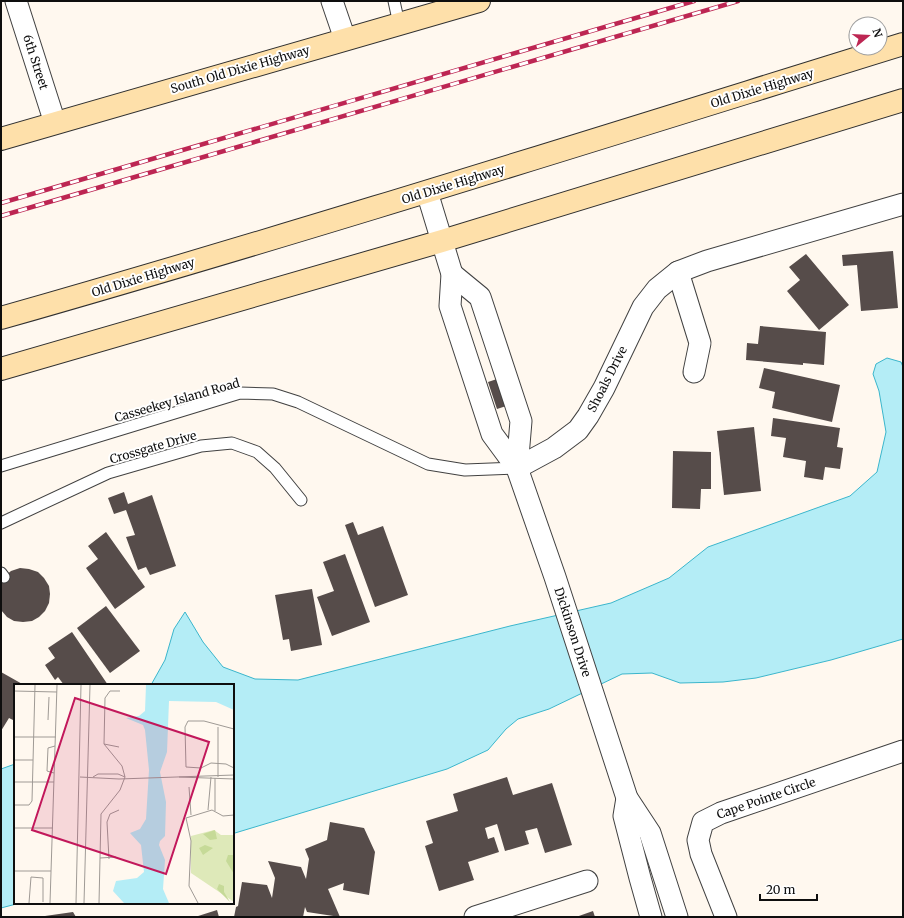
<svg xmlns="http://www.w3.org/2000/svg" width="904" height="918" viewBox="0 0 904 918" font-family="Merriweather,serif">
<rect width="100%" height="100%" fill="#fff8ef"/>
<g fill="#b4edf6" stroke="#3bb6cc">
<path d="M887 358 901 362 903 367V639L831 660 756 678 723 682 680 683 652 673 622 674 549 709 518 719 506 729 488 750 447 769 235 833 233 832V685H151L165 660 174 629 185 612 203 642 223 667 255 679 298 680 510 626 611 603 669 578 708 547 850 496 877 472 886 432 879 391 873 374 876 364Z"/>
<path d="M15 764V903H20L1 908V769Z"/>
</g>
<g fill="#564c4a">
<path d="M893 251 898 308 861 311 857 265 843 266 842 255Z"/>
<path d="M806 254 849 305 819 330 787 291 800 280 789 267Z"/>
<path d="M760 326 826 332 824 365 803 363V365L746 360 747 343 758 344Z"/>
<path d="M764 368 840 385 832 422 772 408 775 392 759 388Z"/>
<path d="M503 377 512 404 497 409 488 382Z"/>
<path d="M773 418 840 428 837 447 843 448 840 469 825 467 823 480 804 477 806 461 783 457 786 438 771 436Z"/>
<path d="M754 427 761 491 724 495 717 431Z"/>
<path d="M673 451 711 452V489H701L700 509 672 508Z"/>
<path d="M124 492 128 504 152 495 176 566 150 575 146 567 138 570 126 537 135 535 126 510 114 514 108 498Z"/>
<path d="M353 522 358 535 383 526 408 595 375 607 345 525Z"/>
<path d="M106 532 145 587 115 609 86 568 98 559 88 546Z"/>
<path d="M345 554 370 622 332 636 317 597 334 591 323 562Z"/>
<path d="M20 568 29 569 38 572 44 578 49 586 50 594 49 603 45 611 39 617 32 621 23 622 14 621 7 617 1 610V581L4 577 11 571Z"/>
<path d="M312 589 322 645 291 651 289 639 283 640 275 595Z"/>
<path d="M106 606 140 651 110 673 77 628Z"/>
<path d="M72 632 108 685H64L58 677 55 680 45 665 55 658 48 648Z"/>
<path d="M1 672 24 685H15V721L9 718 1 731Z"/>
<path d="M507 777 513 795 552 783 572 845 545 853 537 828 525 831 529 844 505 851 497 824 485 828 488 839 494 837 499 852 468 862 474 880 439 891 425 846 433 843 426 821 458 811 453 794Z"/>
<path d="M330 822 364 828 375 852 369 895 343 890 344 883 328 889 340 917 307 912 305 907 303 917H234L236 907 238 906 242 882 267 885 272 898 275 878 268 861 301 867 306 879 309 859 305 849 327 840Z"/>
<path d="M217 910 219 917H195Z"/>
<path d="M593 911 595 917H576Z"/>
<path d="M73 912 76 917H45V916Z"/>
</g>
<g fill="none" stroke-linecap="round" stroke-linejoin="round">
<defs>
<g id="lane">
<path d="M394 1 399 24"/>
<path d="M1 466 240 393 273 394 298 402 428 464 465 470 517 468"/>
<path d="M1 523 108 473 201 446 232 443 257 452 275 468 301 500"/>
<path d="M1 573 4 577"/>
</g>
<g id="street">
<path d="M16 1 55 123"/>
<path d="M332 1 345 39"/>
<path d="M427 192 452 274 450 306 492 434 517 468 555 577 627 798 650 833 677 917"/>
<path d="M678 272 700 343 694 372"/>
<path d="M452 274 480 297 521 421 517 468"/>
<path d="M517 468 554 448 578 430 588 416 604 388 643 307 657 289 678 272 707 261 903 204"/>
<path d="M627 798 624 816 640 878 651 917"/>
<path d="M475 917 587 881"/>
<path d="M726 917 701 854 698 840 703 822 721 813 903 751"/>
</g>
<g id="secondary">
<path d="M1 139 479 1"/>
<path d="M1 318C303 232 603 137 903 44"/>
<path d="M1 369 442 241 903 100"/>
</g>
</defs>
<use href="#lane" stroke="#414141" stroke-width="13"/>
<use href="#street" stroke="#414141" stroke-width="23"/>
<use href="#secondary" stroke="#303030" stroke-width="24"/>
<use href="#lane" stroke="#fff" stroke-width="11"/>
<use href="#street" stroke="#fff" stroke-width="21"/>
<use href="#secondary" stroke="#fee0aa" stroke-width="22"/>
<defs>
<g id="rail">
<path d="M1 203 694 1"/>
<path d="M1 216 738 1"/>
</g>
</defs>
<use href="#rail" stroke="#bd2653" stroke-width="4.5"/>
<use href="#rail" stroke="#fff" stroke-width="3" stroke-dasharray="9" stroke-linecap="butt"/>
</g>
<g text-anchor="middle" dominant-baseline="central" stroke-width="4" stroke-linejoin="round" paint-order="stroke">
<g font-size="12" fill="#0e0e0e" stroke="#fff">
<text transform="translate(36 62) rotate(72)">6th Street</text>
<text transform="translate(240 69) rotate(-16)">South Old Dixie Highway</text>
<text transform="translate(762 88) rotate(-17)">Old Dixie Highway</text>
<text transform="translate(453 184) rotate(-17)">Old Dixie Highway</text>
<text transform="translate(143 277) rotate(-17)">Old Dixie Highway</text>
<text transform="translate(607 379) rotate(-63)">Shoals Drive</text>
<text transform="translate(177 400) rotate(-16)">Casseekey Island Road</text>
<text transform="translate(153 447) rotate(-16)">Crossgate Drive</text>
<text transform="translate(573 632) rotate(72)">Dickinson Drive</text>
<text transform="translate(766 798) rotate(-19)">Cape Pointe Circle</text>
</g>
</g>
<g transform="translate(14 684)">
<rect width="220" height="220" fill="#fff8ef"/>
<path d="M200 146 207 151H220V218L177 189V152Z" fill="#dee9b9"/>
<path d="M201 146 203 155 196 156 189 150ZM191 161 199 164 189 171 185 164ZM214 171H220V190L212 177ZM205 200 210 202V208L216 218 203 205Z" fill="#c6da98"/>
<path d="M132 1H220V26L202 18 155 17 153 68 146 88 152 118 151 152 146 157 145 161 151 176 149 205 155 219H110L99 207 102 197 123 194 130 188 127 161 116 149 126 145 132 135 135 86 131 46 129 41 112 34 125 32 131 27Z" fill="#b4edf6"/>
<path fill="none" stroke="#9f9a95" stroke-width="1" d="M0 7 43 8M34 36 35 13M204 43V93M220 45 190 37H174L171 43 172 83 187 84 197 79 212 80 220 84M0 53H42M90 60 105 63M0 76H19M40 89 33 87 34 64 41 62M66 93 105 95 220 91M79 93 84 90H104L111 93M165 93 220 95M0 98H40M175 103 177 131M0 121H15L18 117 21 1M194 126 197 93M201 127V94M0 144H39M86 174 102 173M95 175 93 138 96 130 105 126M0 187H37M15 219 17 193 29 194V218M36 219 43 1M62 219 67 1M70 219 76 1M85 219 87 130 106 106 111 93 108 82 90 60 91 14 96 7H106M184 219 175 202 177 157 172 134 198 126 209 132 220 131"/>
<path fill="#c2185b" fill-opacity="0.15" stroke="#c2185b" stroke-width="2" d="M61 14 195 58 152 190 18 146Z"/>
<rect width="220" height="220" fill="none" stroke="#0e0e0e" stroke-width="2"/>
</g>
<rect width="904" height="918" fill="none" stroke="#0e0e0e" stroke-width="4"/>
<g transform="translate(868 36) rotate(72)"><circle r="19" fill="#ffffff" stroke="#9f9f9f"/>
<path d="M0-3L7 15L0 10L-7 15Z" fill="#bd2653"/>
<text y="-6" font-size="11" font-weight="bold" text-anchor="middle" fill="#0e0e0e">N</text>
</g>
<path d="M760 894v6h57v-6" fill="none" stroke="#0e0e0e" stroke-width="2"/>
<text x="766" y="894" font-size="12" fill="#0e0e0e" stroke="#ffffff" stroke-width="3" paint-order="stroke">20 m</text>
</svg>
